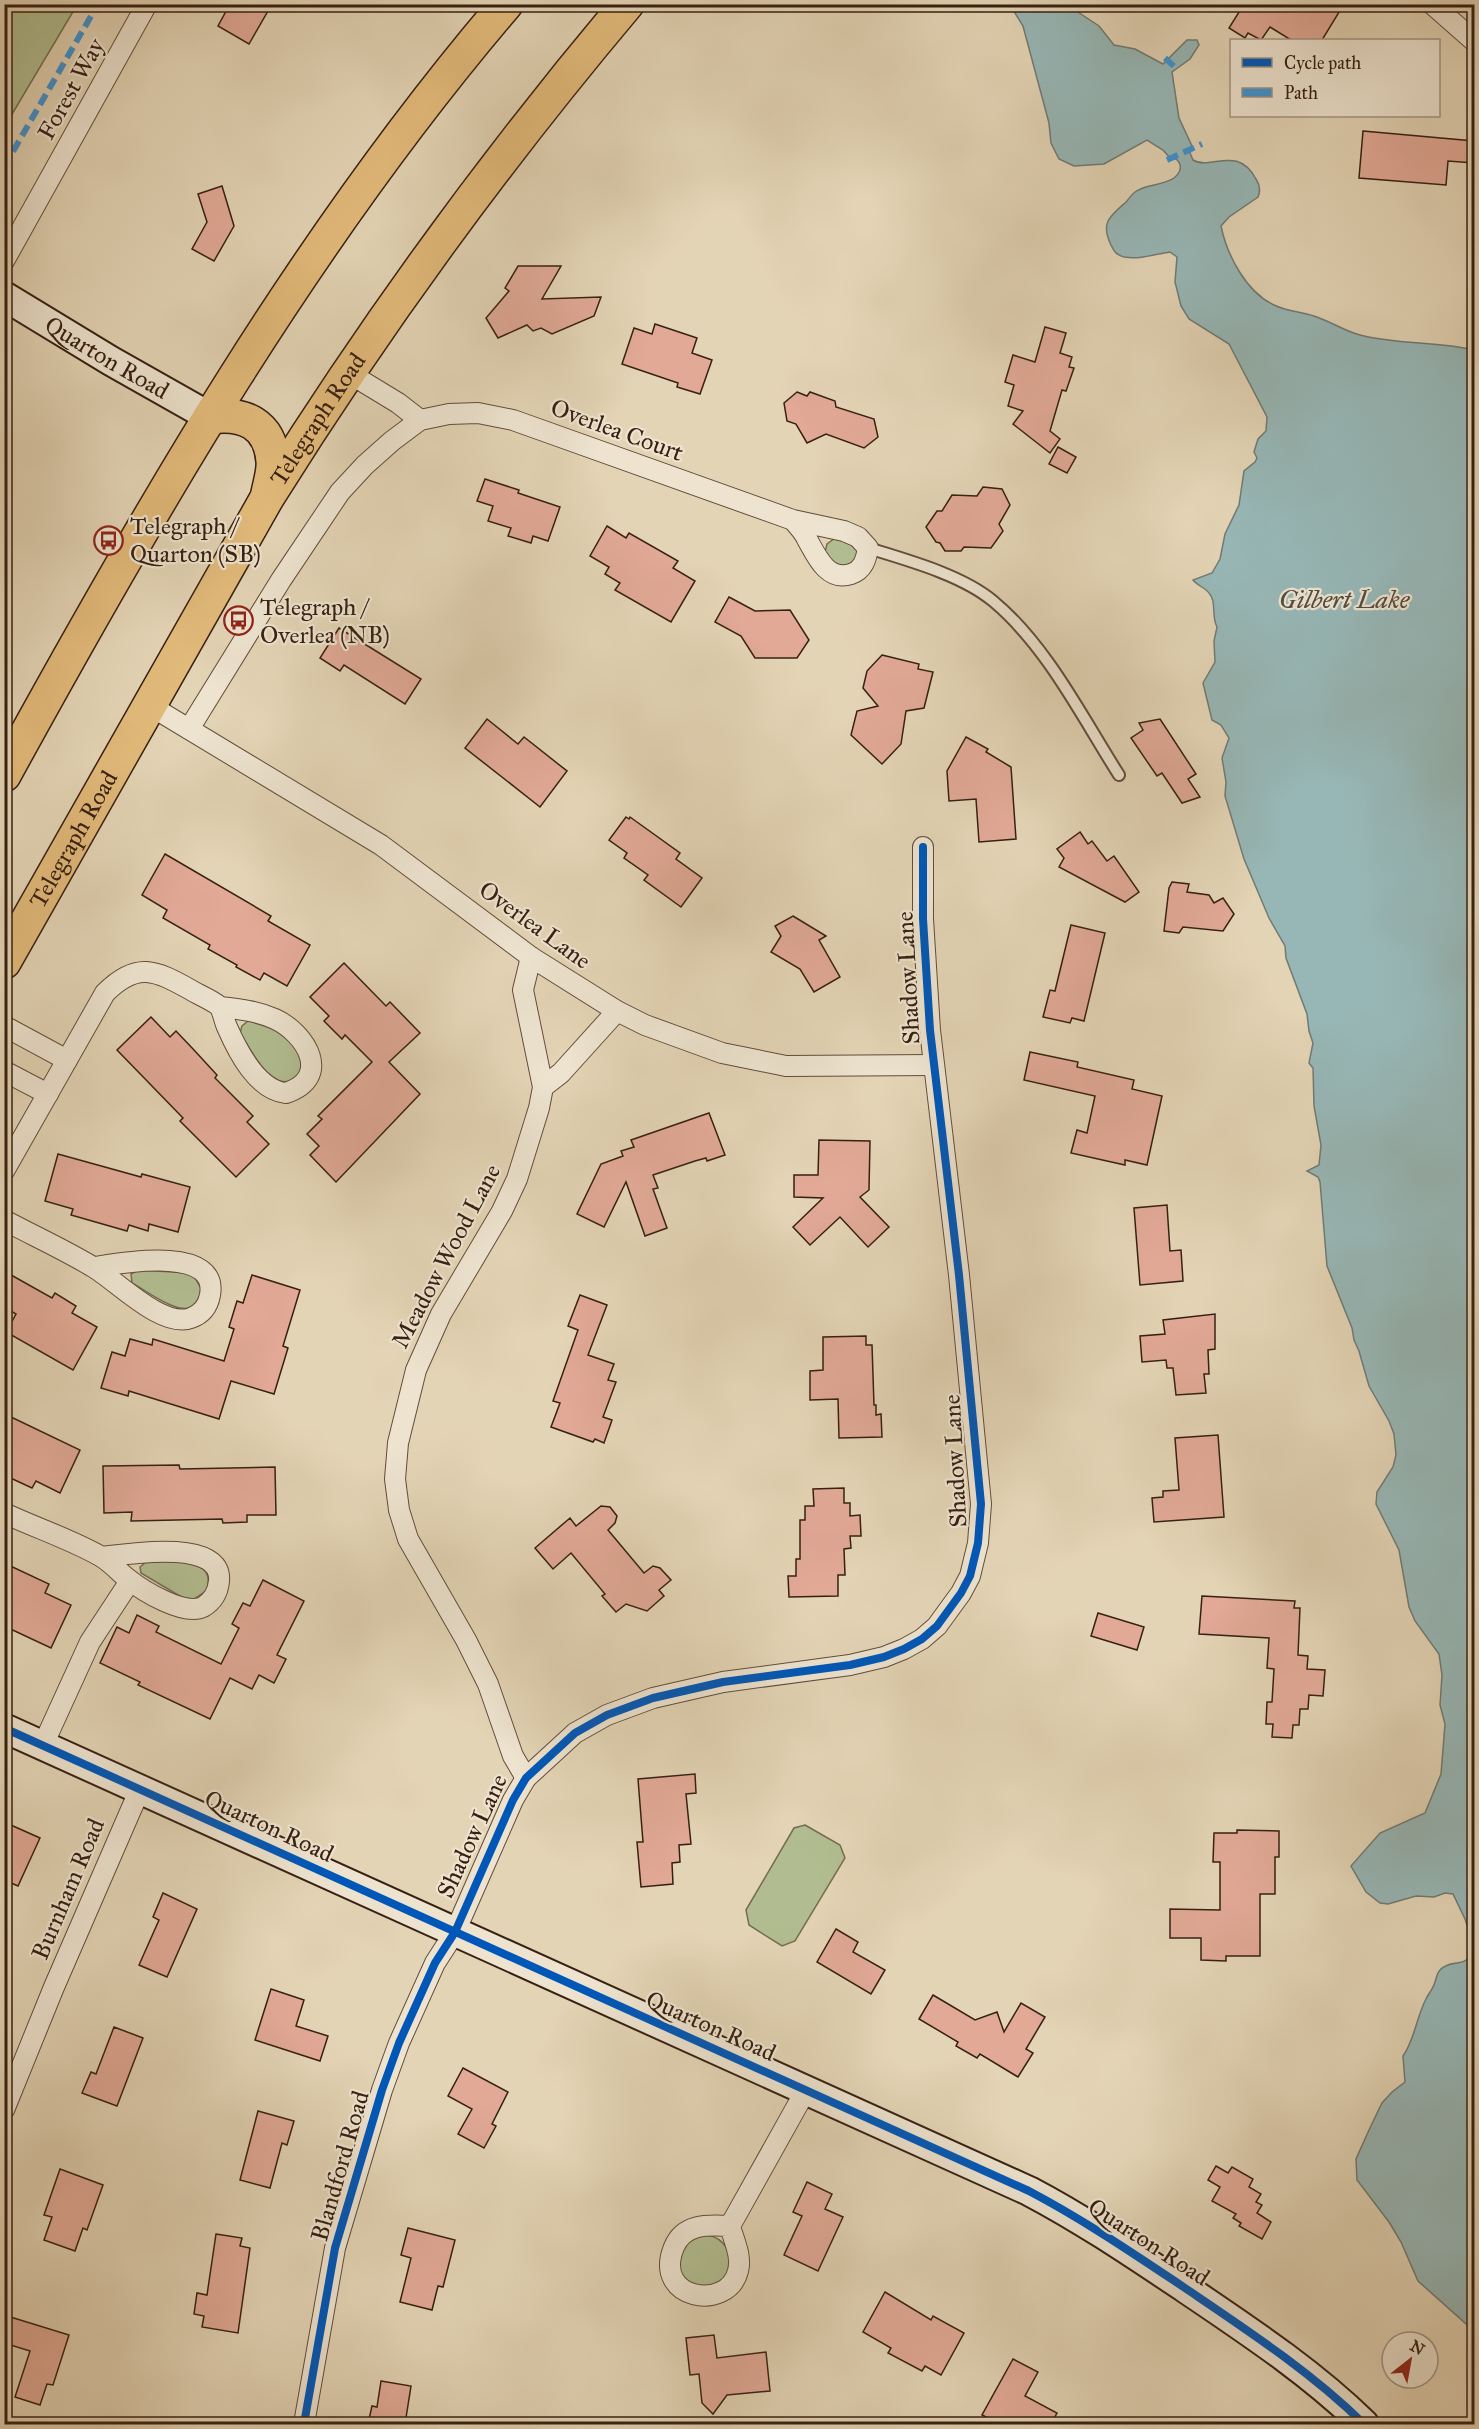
<svg xmlns="http://www.w3.org/2000/svg" width="1479" height="2429" viewBox="0 0 1479 2429" font-family="'IM FELL Great Primer',serif">
<rect width="100%" height="100%" fill="#e3d4b5"/>
<filter id="stains"><feTurbulence type="fractalNoise" baseFrequency=".00333" numOctaves="4"/><feColorMatrix values="0 0 0 0 .2 0 0 0 0 .09 0 0 0 0 .02 0 0 0 .5 -.17"/></filter>
<radialGradient id="worn" r=".72"><stop offset=".6" stop-color="#630" stop-opacity="0"/><stop offset="1" stop-color="#630" stop-opacity=".3"/></radialGradient>
<g fill="#b1bd90" stroke="#746e51" stroke-width="1.5">
<path d="M5 4 77 5 5 126 4 5Z"/>
<path d="M835 538 856 547 858 552 855 562 846 567 834 564 825 552 827 544Z"/>
<path d="M248 1021C273 1024 297 1040 302 1065 300 1072 298 1077 292 1080 270 1091 250 1048 240 1033L242 1026Z"/>
<path d="M138 1270 192 1273 201 1288C198 1332 150 1293 132 1283L131 1274Z"/>
<path d="M146 1562C166 1562 220 1555 206 1591L194 1599 183 1598 141 1573 140 1567Z"/>
<path d="M805 1825 840 1845 845 1858 795 1941 782 1946 749 1925 746 1910 794 1828Z"/>
<circle cx="704" cy="2261" r="26"/>
</g>
<g fill="#97b7b6" stroke="#717b74" stroke-width="1.5">
<path d="M1010 5H1072L1078 12 1099 26 1114 45 1135 49 1163 64 1187 40H1197L1199 45 1190 59 1172 72 1179 118 1192 146 1190 153 1193 160C1211 171 1237 144 1256 179 1260 185 1261 190 1258 197L1229 217 1221 226C1227 255 1246 292 1274 305 1286 311 1301 312 1314 316 1330 321 1344 331 1360 335 1398 345 1437 341 1474 350V1947L1465 1919 1453 1894 1445 1893 1434 1897 1416 1896 1388 1904 1380 1903 1366 1892 1351 1866 1380 1833 1425 1813 1441 1774 1445 1724 1440 1705 1442 1675 1439 1654 1415 1621 1409 1607 1399 1550 1376 1504 1377 1492 1393 1467 1396 1455 1394 1434 1389 1421 1369 1386 1359 1351 1354 1340 1352 1328 1327 1266 1320 1182 1318 1177 1307 1171 1319 1165 1321 1145 1314 1106 1313 1068 1309 1063 1313 1043 1309 1031 1307 1014 1286 958 1285 946 1269 918 1244 859 1225 796 1226 782 1222 758 1229 738 1221 725 1212 720 1203 683 1215 662 1214 641 1217 627C1211 616 1217 602 1209 593 1205 588 1197 585 1193 580L1212 573 1220 559 1225 534 1239 505 1244 471 1255 462 1257 458 1254 452 1258 439 1266 431 1267 417 1229 344 1189 319 1181 306 1175 282 1177 257 1170 252C1155 254 1139 260 1124 257 1116 255 1114 251 1111 245 1100 223 1110 216 1126 202 1129 199 1131 195 1135 192 1145 184 1162 186 1174 178 1181 172 1183 165 1176 159H1171L1163 150 1147 140 1104 164 1074 166 1059 159 1051 143 1049 123 1023 26Z"/>
<path d="M1474 1949V2331L1418 2281 1401 2242 1389 2222 1357 2180 1356 2159 1369 2130 1382 2103 1392 2092 1405 2082 1403 2056C1415 2039 1416 2018 1426 1999 1428 1995 1431 1991 1433 1987 1436 1982 1436 1974 1440 1970 1451 1958 1466 1970 1474 1949Z"/>
</g>
<g fill="#e1a996" stroke="#372012" stroke-width="1.5">
<path d="M230 4H272L249 44 218 26Z"/>
<path d="M1244 4H1344L1322 40H1291L1270 27 1261 40 1248 33 1245 38 1229 28Z"/>
<path d="M1363 131 1474 141V163L1448 161 1446 185 1359 178Z"/>
<path d="M222 186 234 226 214 261 192 249 207 222 198 194Z"/>
<path d="M518 266H561L542 299 601 297 594 316 552 334 541 328 533 331 527 325 498 338 486 318 509 291 505 288Z"/>
<path d="M655 324 697 338 692 353 712 360 700 394 677 387 678 383 622 364 634 328 652 334Z"/>
<path d="M1045 327 1066 333 1060 353 1072 357 1069 367 1074 368 1066 391 1062 390 1050 431 1060 439 1050 453 1013 424 1023 411 1008 406 1014 385 1005 382 1013 355 1035 362Z"/>
<path d="M797 392 807 396 810 392 835 401 836 407 874 419 878 437 864 448 826 434 807 443 796 424 787 421 784 403Z"/>
<path d="M1058 447 1076 457 1067 473 1049 464Z"/>
<path d="M485 479 519 490 518 493 560 507 548 541 533 536 531 543 508 536 511 528 488 521 493 506 477 501Z"/>
<path d="M983 487 1002 489 1010 505 999 524 1003 531 991 548 964 547 961 551H945L940 543 936 542 926 527 937 511H942L952 495 977 496Z"/>
<path d="M607 526 626 538 629 533 678 561 673 568 695 581 671 622 615 590 620 583 605 574 609 567 590 556Z"/>
<path d="M729 597 755 611 790 610 809 640 797 658H755L741 636 715 622Z"/>
<path d="M339 628 421 679 405 704 344 665 340 671 320 658Z"/>
<path d="M882 655 919 664 918 669 933 672 924 708 906 711 901 744 882 764 851 735 857 711 878 706 863 688 867 671Z"/>
<path d="M487 719 518 744 524 737 567 771 540 807 465 748Z"/>
<path d="M1160 719 1196 774 1188 779 1200 797 1182 803 1162 773 1157 776 1131 738 1143 730 1139 723Z"/>
<path d="M966 737 988 749 986 752 1011 767 1016 839 979 842 976 799 949 801 947 771Z"/>
<path d="M626 817 629 819 630 817 680 853 676 859 702 878 681 907 644 880 648 875 624 858 627 853 609 840Z"/>
<path d="M1080 832 1088 844 1092 841 1107 861 1114 856 1139 892 1125 902 1059 867 1064 858 1057 849Z"/>
<path d="M165 854 271 916 268 921 310 945 287 986 264 973 260 980 236 967 237 965 208 949 210 945 163 918 167 910 142 895Z"/>
<path d="M1172 882 1189 884 1187 892 1209 895 1214 903 1223 898 1234 914 1223 931 1183 927 1179 933 1164 931 1169 888Z"/>
<path d="M793 916 826 936 819 940 840 977 814 992 800 969 771 952 781 936 775 926Z"/>
<path d="M1071 925 1105 933 1084 1021 1072 1018 1070 1023 1043 1017 1050 990 1055 991Z"/>
<path d="M344 963 386 1006 390 1002 420 1033 389 1062 420 1094 336 1182 310 1155 319 1146 307 1134 322 1119 318 1116 372 1062 345 1035 342 1039 324 1021 329 1016 310 997Z"/>
<path d="M151 1017 170 1037 176 1031 194 1050 217 1075 215 1078 253 1116 247 1122 269 1144 236 1177 180 1121 183 1118 117 1050Z"/>
<path d="M1030 1052 1078 1062 1077 1067 1134 1080 1132 1089 1162 1096 1147 1165 1125 1160V1165L1071 1153 1077 1130 1087 1133 1095 1096 1024 1080Z"/>
<path d="M709 1113 725 1155 707 1161 706 1158 695 1161 653 1175 658 1188 653 1189 667 1228 645 1236 626 1182 604 1227 577 1214 601 1164 623 1156 621 1151 634 1147 631 1140Z"/>
<path d="M819 1140 870 1141 869 1190 860 1197 889 1227 868 1247 840 1217 810 1245 793 1227 823 1198 794 1197V1175H818Z"/>
<path d="M58 1154 141 1177 142 1174 190 1187 178 1232 149 1224 148 1231 129 1225 127 1231 71 1215 73 1209 45 1201Z"/>
<path d="M1167 1205 1170 1251 1181 1250 1183 1281 1140 1285 1134 1208Z"/>
<path d="M4 1271 52 1298 55 1293 76 1306 72 1313 97 1327 73 1370 6 1332 16 1314 4 1307Z"/>
<path d="M252 1275 300 1290 283 1346 288 1348 274 1394 231 1381 219 1419 129 1391 128 1396 101 1388 112 1352 125 1356 130 1339 152 1345 153 1339 224 1361 234 1329 229 1327 237 1301 243 1303Z"/>
<path d="M580 1295 607 1305 588 1355 614 1364 608 1380 616 1382 603 1417 612 1420 604 1443 595 1439 593 1442 551 1427 560 1403 553 1401 578 1330 568 1326Z"/>
<path d="M1215 1314V1349L1208 1350 1209 1374H1204L1206 1393 1176 1395 1173 1368H1167L1166 1360 1142 1362 1140 1336 1165 1334 1163 1320Z"/>
<path d="M866 1336V1345H872L874 1405H876V1415L881 1414 882 1437 839 1438 838 1399 810 1400V1371L823 1370V1337Z"/>
<path d="M11 1417 80 1450 60 1493 36 1481 32 1488 4 1475V1432Z"/>
<path d="M1218 1435 1224 1517 1154 1522 1152 1498 1163 1497V1491L1179 1490 1175 1438Z"/>
<path d="M179 1465 180 1469 275 1467 276 1515H247V1522L223 1523 222 1519 131 1521 132 1512 104 1513 103 1466Z"/>
<path d="M844 1488V1503H850V1516L860 1515 861 1536H850L851 1548 844 1549 845 1575H838V1596L789 1597 788 1576H796V1559H800V1520H805V1506H814L813 1489Z"/>
<path d="M601 1506 610 1507 617 1516 615 1523 608 1530 644 1573 653 1566 660 1568 671 1580 659 1590 664 1596 647 1611 626 1604 616 1612 602 1596 605 1594 571 1553 553 1569 535 1548 570 1518 576 1526Z"/>
<path d="M4 1563 49 1584 45 1593 71 1605 51 1648 4 1626Z"/>
<path d="M263 1580 304 1601 277 1655 286 1659 274 1683 259 1675 252 1689 230 1678 210 1719 138 1685 140 1682 100 1663 117 1627 129 1633 137 1615 159 1626 156 1632 221 1664 239 1628 232 1624 243 1603 250 1606Z"/>
<path d="M1202 1596 1295 1601 1294 1608H1300L1298 1655 1308 1656 1307 1669 1325 1670 1323 1696 1309 1695 1308 1709H1300L1299 1725H1293L1292 1738 1272 1737 1273 1724H1266L1267 1702H1272L1274 1669 1267 1668 1269 1638 1199 1634Z"/>
<path d="M1098 1613 1144 1627 1137 1650 1091 1636Z"/>
<path d="M695 1774 696 1793 686 1794 691 1844 679 1845 680 1862 672 1863 673 1884 641 1887 637 1842H643L638 1779Z"/>
<path d="M4 1822 40 1838 18 1886 4 1880Z"/>
<path d="M1237 1830 1279 1831V1857H1275V1894H1260V1956H1226V1961L1201 1960V1938H1170V1909L1220 1910V1862H1213L1214 1833H1237Z"/>
<path d="M163 1893 197 1909 167 1977 139 1965 159 1920 153 1917Z"/>
<path d="M836 1929 858 1942 853 1952 885 1970 871 1994 817 1962Z"/>
<path d="M271 1989 304 2000 296 2026 328 2036 320 2061 255 2040Z"/>
<path d="M933 1995 975 2020 997 2012 1004 2032 1021 2003 1045 2017 1026 2049 1033 2053 1018 2077 980 2054 977 2058 956 2046 958 2042 919 2019Z"/>
<path d="M114 2027 143 2038 117 2106 82 2093 91 2072 96 2074Z"/>
<path d="M463 2068 508 2092 492 2124 496 2126 484 2148 458 2134 472 2109 448 2096Z"/>
<path d="M258 2111 294 2121 287 2145 282 2143 270 2188 240 2180Z"/>
<path d="M1216 2166 1228 2173 1232 2167 1253 2179 1249 2187 1261 2194 1256 2202 1262 2205 1257 2213 1271 2222 1262 2239 1239 2226 1241 2223 1233 2218 1236 2214 1212 2201 1220 2187 1208 2180Z"/>
<path d="M60 2169 103 2185 87 2230 83 2228 75 2251 44 2240 52 2217 44 2215Z"/>
<path d="M807 2182 832 2194 825 2209 843 2217 818 2271 784 2255 802 2216 793 2212Z"/>
<path d="M408 2228 455 2240 443 2287 438 2286 432 2310 400 2302 411 2258 401 2255Z"/>
<path d="M216 2234 242 2238 240 2246 250 2248 238 2333 202 2327 204 2316 194 2314 197 2293 207 2295Z"/>
<path d="M885 2292 931 2320 933 2316 964 2333 941 2375 925 2366 922 2371 888 2353 891 2348 863 2332Z"/>
<path d="M4 2315 69 2335 53 2385 47 2384 40 2405 15 2397 30 2351 4 2343Z"/>
<path d="M714 2335 717 2358 766 2352 770 2391 727 2395 713 2414 702 2403 699 2374 690 2375 686 2338Z"/>
<path d="M1013 2359 1038 2372 1025 2396 1057 2413 1051 2424H1000L982 2415Z"/>
<path d="M381 2381 411 2386 405 2424H368L372 2406 377 2407Z"/>
</g>
<g fill="none" stroke-linecap="round" stroke-linejoin="round">
<defs>
<path id="lane" d="M868 548C907 560 962 575 993 601 1047 646 1082 717 1119 775"/>
<g id="street">
<path d="M1432 4 1474 41"/>
<path d="M4 261 147 4"/>
<path d="M347 372 398 403 420 420"/>
<path d="M149 705 381 845 531 957 617 1011 645 1025 722 1053 786 1066 933 1065"/>
<path d="M189 729 281 580 340 492 365 465 392 441 420 420 449 414 478 413 513 420 793 520 844 531 858 537 868 548C866 560 863 570 851 574 827 582 816 555 807 539 804 532 798 526 793 520"/>
<path d="M4 1026 67 1060"/>
<path d="M4 1071 48 1094"/>
<path d="M543 1087 561 1073 617 1011"/>
<path d="M4 1171 105 993C137 961 155 970 191 990 199 995 212 1000 219 1006 223 1011 224 1021 227 1027 238 1052 257 1090 286 1093 332 1078 307 1034 275 1019 257 1011 239 1009 220 1007"/>
<path d="M4 1220C34 1236 65 1250 93 1267 116 1280 162 1329 191 1318 202 1314 208 1306 210 1295 219 1245 121 1263 95 1267"/>
<path d="M4 1513C36 1528 70 1539 100 1556 111 1562 119 1572 128 1579 143 1591 184 1616 203 1607 213 1601 218 1592 219 1581 223 1538 126 1554 102 1557"/>
<path d="M43 1745 90 1642 130 1581"/>
<path d="M526 1778 513 1756 488 1684 466 1640 408 1539 399 1510 395 1479 398 1443 416 1370 441 1314 502 1211 517 1179 539 1108 543 1087 523 990 531 957"/>
<path d="M4 2110 54 1987 140 1789"/>
<path d="M730 2226C708 2225 684 2223 674 2247 652 2300 728 2312 738 2271 742 2256 734 2241 730 2226L806 2090"/>
<path d="M304 2424 335 2248 382 2090 399 2043 435 1963 455 1932 513 1800 526 1778 575 1733 607 1715 653 1698 723 1682 850 1665 884 1657 904 1649 922 1639 937 1626 961 1593 970 1576 978 1543 981 1504 959 1275 930 1030 923 919V847"/>
</g>
<g id="secondary">
<path id="s1" d="M4 296 111 361 210 417"/>
<path d="M4 1728 1029 2191C1084 2220 1134 2254 1185 2288 1247 2330 1311 2372 1364 2424"/>
</g>
<g id="highway">
<path d="M210 417C244 412 270 424 273 461 274 471 270 483 268 493"/>
<path d="M4 775C151 507 306 238 506 4"/>
<path id="s2" d="M4 962 267 498C377 322 493 163 627 4"/>
</g>
</defs>
<use href="#lane" stroke="#624d3b" stroke-width="14"/>
<use href="#street" stroke="#624d3b" stroke-width="22"/>
<use href="#secondary" stroke="#372012" stroke-width="32"/>
<use href="#highway" stroke="#372012" stroke-width="36"/>
<use href="#lane" stroke="#ede3cf" stroke-width="10"/>
<use href="#street" stroke="#ede3cf" stroke-width="20"/>
<use href="#secondary" stroke="#ede3cf" stroke-width="28"/>
<use href="#highway" stroke="#e2ba7a" stroke-width="33"/>
<g stroke="#3e94d3" stroke-width="6" stroke-dasharray="12 6" stroke-linecap="butt">
<path d="M1165 58 1177 69"/>
<path d="M1167 160 1202 144"/>
<path d="M4 167 98 4"/>
</g>
<defs>
<g id="cycleway">
<path d="M4 1728 1029 2191C1084 2220 1134 2254 1185 2288 1247 2330 1311 2372 1364 2424"/>
<path d="M304 2424 335 2248 382 2090 399 2043 435 1963 455 1932 513 1800 526 1778 575 1733 607 1715 653 1698 723 1682 850 1665 884 1657 904 1649 922 1639 937 1626 961 1593 970 1576 978 1543 981 1504 959 1275 930 1030 923 919V847"/>
</g>
</defs>
<use href="#cycleway" stroke="#ede3cf" stroke-width="11"/>
<use href="#cycleway" stroke="#0057b8" stroke-width="8"/>
</g>
<defs>
<symbol id="bus-ring" viewBox="-11 -11 22 22"><circle r="9.5" fill="#ede3cf" stroke="#8f2418" stroke-width="1.5"/><path d="M-5-6H5V4H4V6H2V4H-2V6H-4V4H-5ZM-3.5-4V0h7V-4ZM-3.5 1.2v1.5H-2V1.2ZM2 1.2v1.5H3.5V1.2Z" fill="#8f2418"/></symbol>
</defs>
<g fill-rule="evenodd">
<use href="#bus-ring" x="92" y="524" width="33" height="33"/>
<use href="#bus-ring" x="222" y="604" width="33" height="33"/>
</g>
<g text-anchor="middle" dominant-baseline="central" stroke-width="4.5" stroke-linejoin="round" paint-order="stroke">
<g font-size="24" fill="#372012" stroke="#ede3cf">
<text transform="translate(71 89) rotate(-61)">Forest Way</text>
<text stroke="none"><textPath href="#s1" startOffset="120">Quarton Road</textPath></text>
<text stroke="none"><textPath href="#s2" startOffset="627">Telegraph Road</textPath></text>
<text transform="translate(617 430) rotate(20)">Overlea Court</text>
<text stroke="none"><textPath href="#s2" startOffset="141">Telegraph Road</textPath></text>
<text transform="translate(535 925) rotate(36)">Overlea Lane</text>
<text transform="translate(908 978) rotate(-93)">Shadow Lane</text>
<text transform="translate(446 1256) rotate(-62)">Meadow Wood Lane</text>
<text transform="translate(955 1461) rotate(-93)">Shadow Lane</text>
<text transform="translate(269 1826) rotate(25)">Quarton Road</text>
<text transform="translate(472 1836) rotate(-65)">Shadow Lane</text>
<text transform="translate(68 1889) rotate(-67)">Burnham Road</text>
<text transform="translate(711 2026) rotate(24)">Quarton Road</text>
<text transform="translate(340 2166) rotate(-74)">Blandford Road</text>
<text transform="translate(1149 2242) rotate(33)">Quarton Road</text>
</g>
<g font-size="24" fill="#372012" stroke="#ede3cf" text-anchor="start">
<text x="130" y="526">Telegraph /<tspan x="130" dy="28">Quarton (SB)</tspan></text>
<text x="260" y="607">Telegraph /<tspan x="260" dy="28">Overlea (NB)</tspan></text>
</g>
<g font-size="26" font-style="italic" fill="#544d43" stroke="#ede3cf">
<text x="1344" y="599">Gilbert Lake</text>
</g>
</g>
<rect width="1479" height="2429" fill="none" stroke="#e3d4b5" stroke-width="24"/>
<rect x="6" y="6" width="1467" height="2417" fill="none" stroke="#372012" stroke-width="3"/>
<rect x="12" y="12" width="1455" height="2405" fill="none" stroke="#372012" stroke-width="1.5"/>
<rect x="1230" y="39" width="210" height="78" fill="#ede3cf" stroke="#a49583" stroke-width="1.5"/>
<rect x="1242" y="58" width="30" height="9" fill="#0057b8" stroke="#a49583" stroke-width="1.5"/>
<text x="1284" y="69" font-size="18" fill="#372012">Cycle path</text>
<rect x="1242" y="88" width="30" height="9" fill="#3e94d3" stroke="#a49583" stroke-width="1.5"/>
<text x="1284" y="99" font-size="18" fill="#372012">Path</text>
<g transform="translate(1410 2360) rotate(31)"><circle r="28" fill="#ede3cf" stroke="#a49583" stroke-width="1.5"/>
<path d="M0-4.5L10 22L0 15L-10 22Z" fill="#8f2418"/>
<text y="-9" font-size="16" font-weight="bold" text-anchor="middle" fill="#372012">N</text>
</g>
<rect width="100%" height="100%" filter="url(#stains)"/>
<rect width="100%" height="100%" fill="url(#worn)"/>
</svg>
